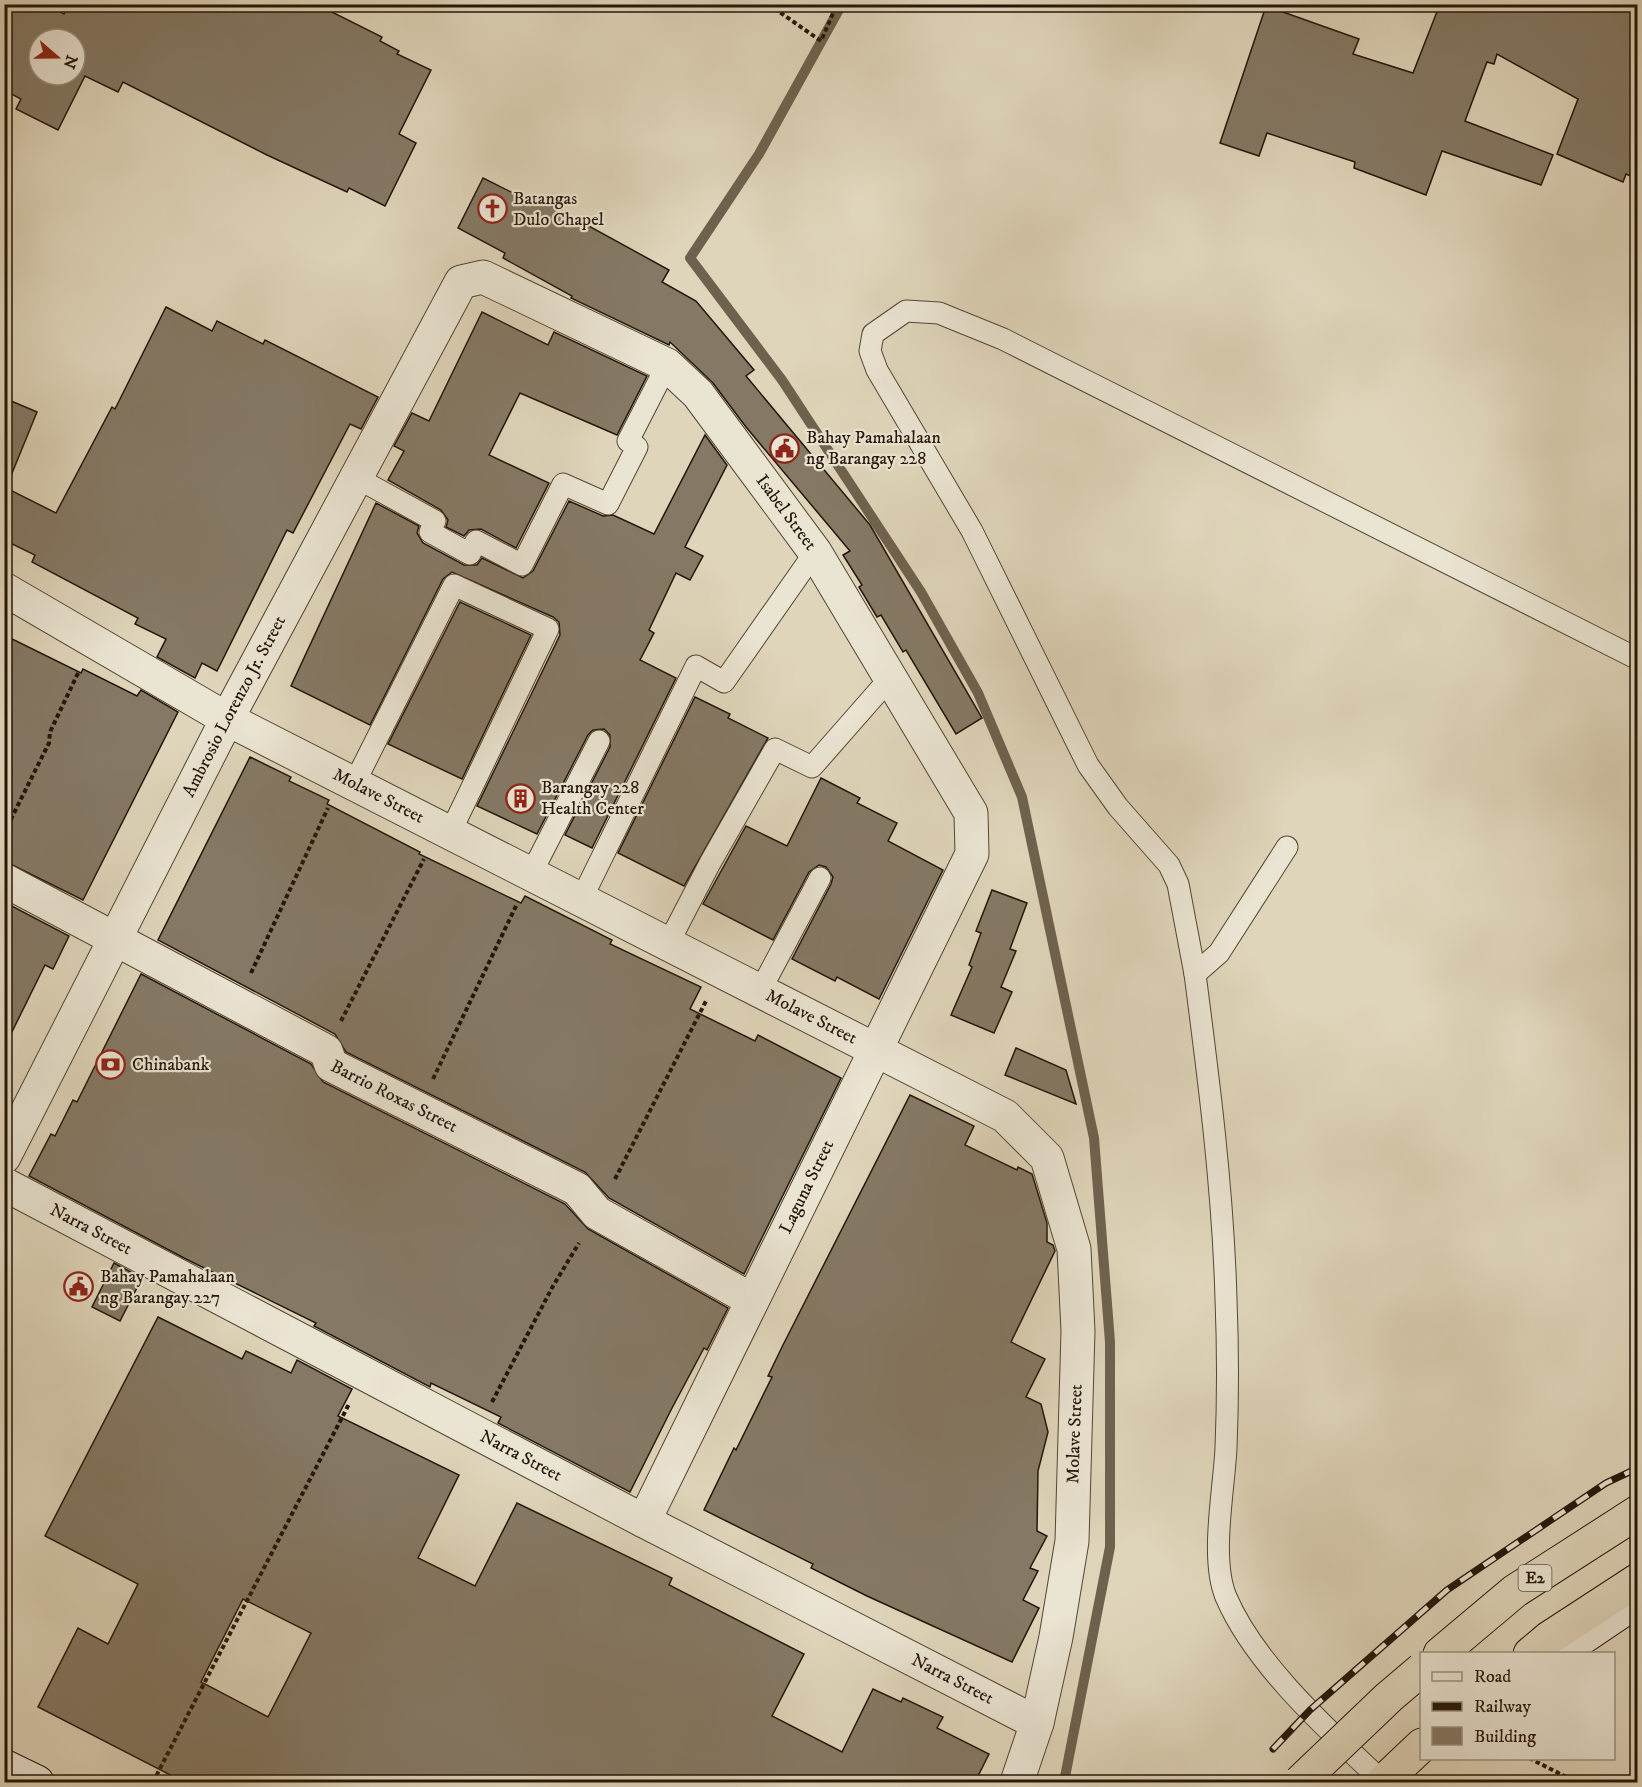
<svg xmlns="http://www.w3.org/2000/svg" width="1642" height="1787" viewBox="0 0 1642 1787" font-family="'IM FELL DW Pica',serif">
<rect width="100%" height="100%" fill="#dfd5ba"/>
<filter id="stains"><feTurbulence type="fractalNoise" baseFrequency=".00333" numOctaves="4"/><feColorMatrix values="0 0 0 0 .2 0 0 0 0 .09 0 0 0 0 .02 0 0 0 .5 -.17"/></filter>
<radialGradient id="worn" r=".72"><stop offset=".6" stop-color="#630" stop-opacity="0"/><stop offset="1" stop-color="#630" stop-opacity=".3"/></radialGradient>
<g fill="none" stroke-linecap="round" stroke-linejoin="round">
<path stroke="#6e624e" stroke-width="10" d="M842 4 759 154 690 258 782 380 921 592 978 693 1022 797 1094 1138 1110 1342V1547L1064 1782"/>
</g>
<g fill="#857965" stroke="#241608" stroke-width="1.5" fill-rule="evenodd">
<path d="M4 4H46L64 14 69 4H316L382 37 380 41 399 51 397 54 431 70 399 134 416 143 385 206 349 188 347 192 267 155 123 82 118 92 85 76 58 130 16 109 21 99 4 90ZM39 39H75V75H39Z"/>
<path d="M1440 4H1638V179L1626 174 1623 182 1557 154 1578 99 1497 54 1494 64 1487 62 1465 121 1553 155 1541 185 1442 151 1426 195 1354 168 1355 162 1267 133 1259 156 1220 143 1266 6 1359 39 1353 54 1413 73Z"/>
<path d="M483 178 533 203 536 197 669 270 662 282 696 301 754 370 746 376 870 525 982 718 956 734 906 650 903 652 881 615 877 617 859 587 862 585 843 555 850 551 746 427 713 383 670 342 669 345 571 298 572 296 503 258 505 253 458 228Z"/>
<path d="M166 307 212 331 217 321 263 344 265 340 378 397 361 429 350 424 293 533 287 530 217 671 202 663 195 678 157 657 166 639 135 624 138 618 32 562 35 555 4 540V398L37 412 6 488 56 513 112 407 115 409Z"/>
<path d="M482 312 548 345 554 332 647 376 617 435 520 393 489 455 549 483 516 548 481 529 469 530 464 536 446 527 448 520 441 510 388 480 404 451 394 446 412 413 429 421Z"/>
<path d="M705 435 727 465 685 547 703 556 690 580 676 573 649 630 654 633 640 660 676 678 592 848 565 835 610 747V735L604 729 593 730 588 735 537 834 477 806 560 635 559 622 553 617 452 572 443 579 370 725 291 686 376 503 419 526 417 533 423 543 464 565H477L482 558 523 578 533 571 569 501 603 516 613 515 654 534Z"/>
<path d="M460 602 531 635 462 779 388 744Z"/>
<path d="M4 635 81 673 83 669 137 696 141 690 178 712 83 900 4 861Z"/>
<path d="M695 697 730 714 728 718 768 738 684 886 618 853Z"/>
<path d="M250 757 291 777 289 781 329 800 327 804 420 852 419 854 521 903 525 896 612 940 610 944 701 987 690 1009 755 1041 758 1035 841 1078 744 1274 609 1198 585 1172 346 1052 335 1034 158 940Z"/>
<path d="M821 778 860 798 857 803 897 823 888 841 943 870 879 999 837 977 835 981 792 959 831 884 833 877 826 867 819 865 809 872 773 940 703 904 746 826 787 846Z"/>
<path d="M992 890 1027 903 1010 949 1016 951 1001 987 1012 992 994 1033 951 1015 972 967 969 965 981 933 976 931Z"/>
<path d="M4 902 69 936 53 969 45 965 4 1048Z"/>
<path d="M141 974 311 1064 323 1082 565 1204 588 1229 728 1308 707 1350 704 1348 671 1410 630 1492 498 1423 501 1417 431 1383 430 1387 314 1326 316 1323 184 1258 29 1176 51 1134 55 1136 73 1100 77 1102Z"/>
<path d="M1016 1048 1066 1070 1076 1104 1005 1075Z"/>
<path d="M910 1095 974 1126 965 1145 1017 1170 1018 1167 1032 1174 1047 1223V1242L1053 1245 1055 1251 1011 1342 1045 1359 1026 1397 1041 1404 1048 1432 1038 1471 1037 1531 1047 1536 1030 1568 1038 1571 1023 1600 1039 1608 1012 1662 867 1596 811 1568 813 1564 704 1510 734 1448 736 1450 772 1377 768 1376 783 1345Z"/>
<path d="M114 1263 142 1278 120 1321 92 1307Z"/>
<path d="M158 1317 242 1359 246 1351 291 1373 297 1360 352 1389 338 1416 459 1475 418 1558 475 1586 517 1503 672 1578 669 1585 804 1654 772 1716 842 1752 873 1689 901 1702 903 1698 943 1717 937 1728 989 1754 975 1782H184L38 1707 78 1628 108 1644 138 1584 45 1536ZM243 1599 311 1633 268 1717 201 1682Z"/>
</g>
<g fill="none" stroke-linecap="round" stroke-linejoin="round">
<defs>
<g id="lane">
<path d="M357 478 435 521 430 532 470 554 476 541 522 565 563 484 608 504 637 447 628 441 667 365"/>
<path d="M354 784 454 585 548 629 450 833"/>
<path d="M1287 847 1219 953 1195 974C1209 1082 1223 1190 1226 1299 1228 1348 1228 1399 1226 1448 1224 1490 1210 1559 1226 1597 1255 1665 1329 1731 1383 1782"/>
<path d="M531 874 599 741"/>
<path d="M581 900 696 666 724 682 815 552"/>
<path d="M668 944 710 863 775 749 812 767 891 677"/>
<path d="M1195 974 1178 884 1169 865 1118 807 1088 765 972 531 877 370 870 351 873 334 906 311 939 313 1003 339 1638 659"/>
<path d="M760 991 820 878"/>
</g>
<g id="street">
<path id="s1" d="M4 589 227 719 1005 1116 1047 1158 1074 1249 1078 1331 1072 1541 1056 1637 1037 1723 1017 1782"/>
<path id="s2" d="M4 880 326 1051 331 1065 577 1189 597 1213 752 1300"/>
<path id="s3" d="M4 1157 227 719 461 282 483 277 667 365 698 394 815 552 971 813 972 854 644 1521"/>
<path id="s4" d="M4 1184 644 1521 1037 1723"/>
</g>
<g id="secondary">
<path d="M1558 1654 1638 1600"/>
<path d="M4 1766 37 1782"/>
</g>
<g id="highway">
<path d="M1440 1654 1515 1591 1638 1512"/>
<path d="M1530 1654 1549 1638 1638 1580"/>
<path d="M1383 1782 1422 1745"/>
</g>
</defs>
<use href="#lane" stroke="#534634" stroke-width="23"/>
<use href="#street" stroke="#534634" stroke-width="35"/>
<use href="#secondary" stroke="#241608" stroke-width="35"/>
<use href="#highway" stroke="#241608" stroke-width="35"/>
<g stroke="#241608" stroke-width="4" stroke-dasharray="4.5 3" stroke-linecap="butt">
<path d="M768 4 821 41 837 4"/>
<path d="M4 833 49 743 50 732 79 671"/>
<path d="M251 973 328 808"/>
<path d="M341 1021 424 859"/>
<path d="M433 1079 517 904"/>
<path d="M615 1179 706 1001"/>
<path d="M492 1402 553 1286 579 1243"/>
<path d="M1529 1758 1576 1782"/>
<path d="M153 1782 349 1404"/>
</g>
<use href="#lane" stroke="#eae4d2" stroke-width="21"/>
<use href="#street" stroke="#eae4d2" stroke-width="33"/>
<use href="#secondary" stroke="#eae4d2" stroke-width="33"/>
<use href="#highway" stroke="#dfd5ba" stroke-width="33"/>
<defs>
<path id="rail" d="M1273 1749 1310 1710 1447 1590 1606 1483 1638 1468"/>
</defs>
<use href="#rail" stroke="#241608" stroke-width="7"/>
<use href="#rail" stroke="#eae4d2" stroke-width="4.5" stroke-dasharray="14" stroke-linecap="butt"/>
<defs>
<path id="highway-bridge" d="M1300 1782 1389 1697 1422 1669"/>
</defs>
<use href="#highway-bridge" stroke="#241608" stroke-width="35" stroke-linecap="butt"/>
<use href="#highway-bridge" stroke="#dfd5ba" stroke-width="33"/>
</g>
<defs>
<symbol id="church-ring" viewBox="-11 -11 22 22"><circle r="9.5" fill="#eae4d2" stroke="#8f2418" stroke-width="1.5"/><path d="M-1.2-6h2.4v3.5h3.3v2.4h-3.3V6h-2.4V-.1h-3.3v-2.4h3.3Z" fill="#8f2418"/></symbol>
<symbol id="civic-ring" viewBox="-11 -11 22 22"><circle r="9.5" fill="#eae4d2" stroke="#8f2418" stroke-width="1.5"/><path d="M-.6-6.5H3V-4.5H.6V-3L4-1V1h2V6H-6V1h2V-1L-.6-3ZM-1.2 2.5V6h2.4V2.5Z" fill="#8f2418"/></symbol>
<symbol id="building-ring" viewBox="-11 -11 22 22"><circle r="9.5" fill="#eae4d2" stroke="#8f2418" stroke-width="1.5"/><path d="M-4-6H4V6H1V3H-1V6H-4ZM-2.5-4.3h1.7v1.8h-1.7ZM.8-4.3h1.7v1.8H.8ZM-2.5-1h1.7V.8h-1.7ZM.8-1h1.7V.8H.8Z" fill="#8f2418"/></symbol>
<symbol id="bank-ring" viewBox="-11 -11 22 22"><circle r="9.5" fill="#eae4d2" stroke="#8f2418" stroke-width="1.5"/><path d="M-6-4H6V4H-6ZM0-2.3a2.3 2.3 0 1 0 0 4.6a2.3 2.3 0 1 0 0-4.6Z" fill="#8f2418"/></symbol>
</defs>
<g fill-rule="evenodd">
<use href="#church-ring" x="476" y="192" width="33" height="33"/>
<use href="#civic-ring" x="768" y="432" width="33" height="33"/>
<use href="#building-ring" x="504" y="782" width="33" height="33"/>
<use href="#bank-ring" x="94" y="1048" width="33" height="33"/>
<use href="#civic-ring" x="62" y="1270" width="33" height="33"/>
</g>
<g text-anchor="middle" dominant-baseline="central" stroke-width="4.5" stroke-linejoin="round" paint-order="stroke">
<rect fill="#eae4d2" stroke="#5f5445" stroke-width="1.5" x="1518.5" y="1565" width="33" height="26" rx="4.5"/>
<g font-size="16" font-weight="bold" fill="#241608">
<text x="1535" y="1578">E2</text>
</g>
<g font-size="18" fill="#241608" stroke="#eae4d2" text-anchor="start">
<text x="513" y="199">Batangas<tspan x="513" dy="21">Dulo Chapel</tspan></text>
<text x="806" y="438">Bahay Pamahalaan<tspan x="806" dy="21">ng Barangay 228</tspan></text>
<text x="541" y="788">Barangay 228<tspan x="541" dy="21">Health Center</tspan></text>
<text x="132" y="1065">Chinabank</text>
<text x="100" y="1277">Bahay Pamahalaan<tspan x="100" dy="21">ng Barangay 227</tspan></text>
</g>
<g font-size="18" fill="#241608" stroke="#eae4d2">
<text stroke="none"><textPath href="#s3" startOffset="1404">Isabel Street</textPath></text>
<text stroke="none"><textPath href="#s3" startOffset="506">Ambrosio Lorenzo Jr. Street</textPath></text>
<text stroke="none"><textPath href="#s1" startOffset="428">Molave Street</textPath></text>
<text stroke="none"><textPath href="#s1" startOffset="914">Molave Street</textPath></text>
<text stroke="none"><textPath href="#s2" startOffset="450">Barrio Roxas Street</textPath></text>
<text transform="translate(807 1187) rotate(-64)">Laguna Street</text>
<text stroke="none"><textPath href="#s4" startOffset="98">Narra Street</textPath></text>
<text transform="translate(1075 1434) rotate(-88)">Molave Street</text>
<text stroke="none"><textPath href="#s4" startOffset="584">Narra Street</textPath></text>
<text stroke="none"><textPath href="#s4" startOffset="1070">Narra Street</textPath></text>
</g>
</g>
<rect width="1642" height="1787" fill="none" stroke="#dfd5ba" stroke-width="24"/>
<rect x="6" y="6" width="1630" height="1775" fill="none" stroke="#241608" stroke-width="3"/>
<rect x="12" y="12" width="1618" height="1763" fill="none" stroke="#241608" stroke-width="1.5"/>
<rect x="1420" y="1652" width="195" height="108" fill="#eae4d2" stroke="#9b9281" stroke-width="1.5"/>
<rect x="1432" y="1672" width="30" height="9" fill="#eae4d2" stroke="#9b9281" stroke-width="1.5"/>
<text x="1474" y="1682" font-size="18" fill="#241608">Road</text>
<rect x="1432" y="1702" width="30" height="9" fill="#241608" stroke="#9b9281" stroke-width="1.5"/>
<text x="1474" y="1712" font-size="18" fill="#241608">Railway</text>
<rect x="1432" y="1727" width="30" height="18" fill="#857965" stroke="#9b9281" stroke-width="1.5"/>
<text x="1474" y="1742" font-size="18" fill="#241608">Building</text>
<g transform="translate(57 57) rotate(110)"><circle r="28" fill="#eae4d2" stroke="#9b9281" stroke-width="1.5"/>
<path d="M0-4.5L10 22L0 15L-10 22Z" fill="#8f2418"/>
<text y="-9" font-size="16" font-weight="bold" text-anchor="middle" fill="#241608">N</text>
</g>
<rect width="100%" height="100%" filter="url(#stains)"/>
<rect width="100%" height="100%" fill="url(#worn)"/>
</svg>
